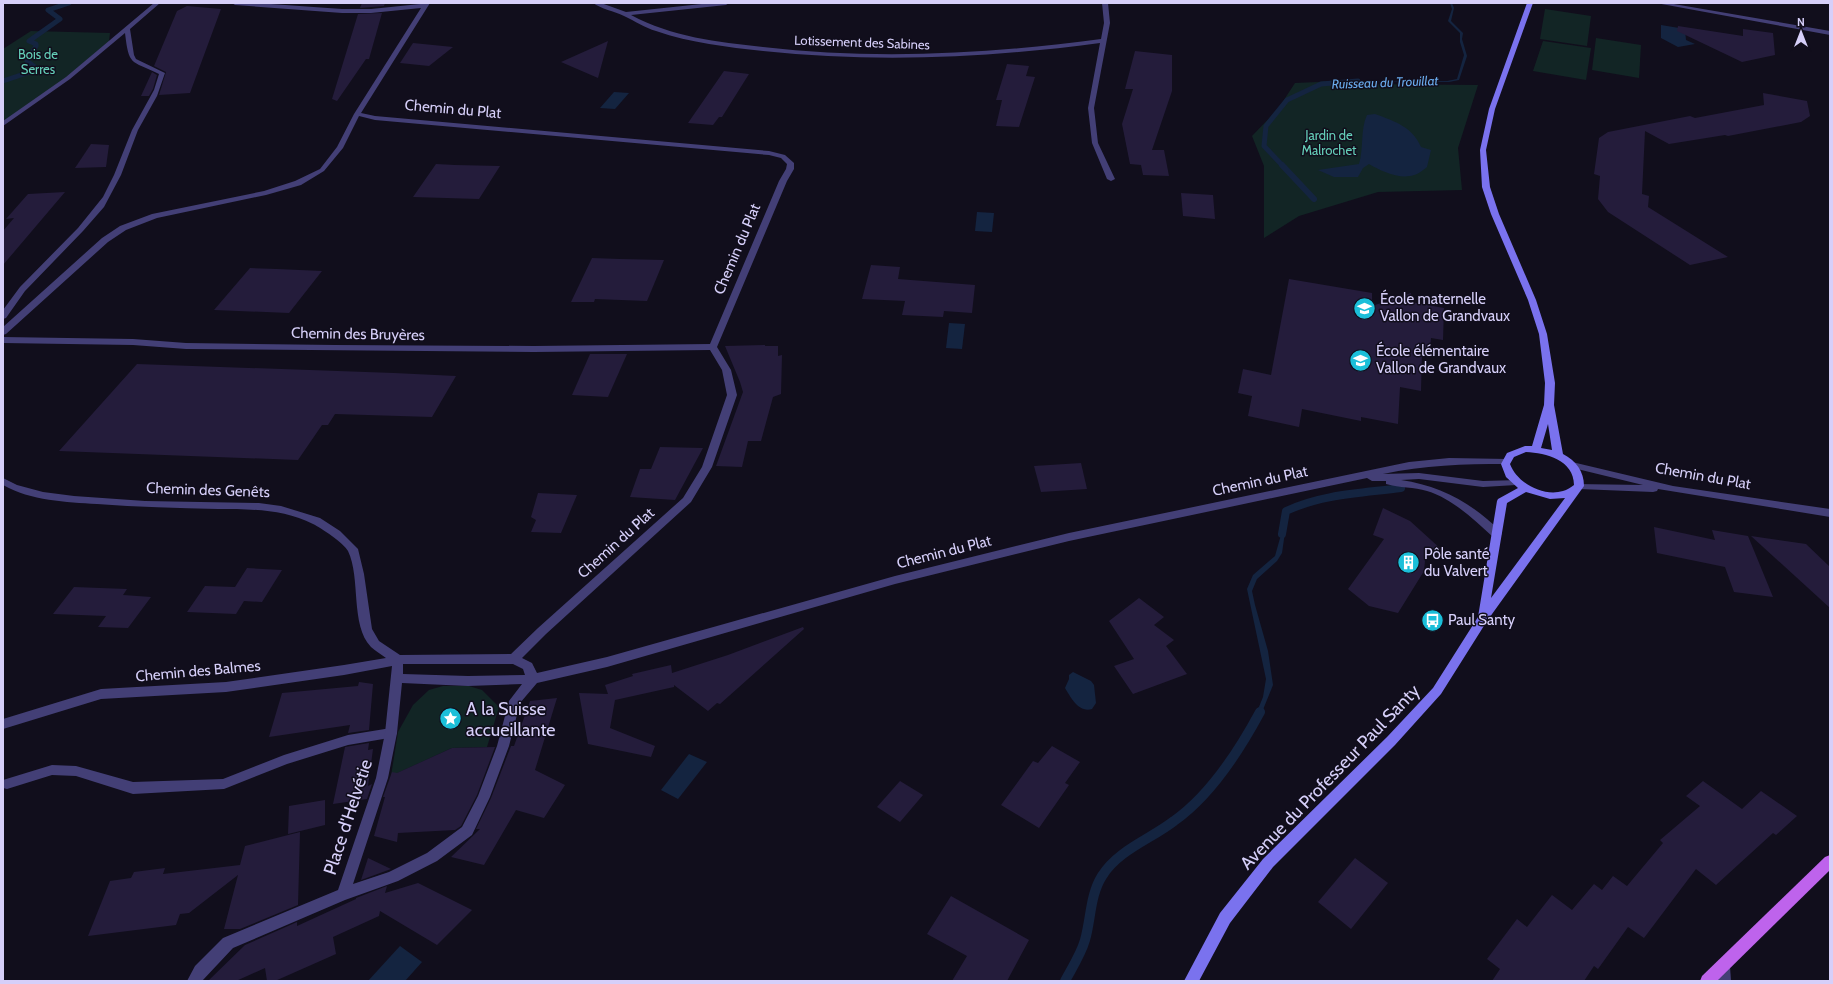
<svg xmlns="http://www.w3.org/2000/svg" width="1833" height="984" viewBox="0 0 1833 984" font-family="Cabin,sans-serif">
<rect width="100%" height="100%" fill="#110e1c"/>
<g fill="#122525">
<path d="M1545 9 1591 16 1587 46 1540 39Z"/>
<path d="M31 31 110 33 109 41 66 78 3 122V49Z"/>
<path d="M1596 38 1641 45 1639 78 1592 70Z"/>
<path d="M1543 41 1591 48 1586 80 1533 71Z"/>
<path d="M1339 80 1358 84 1478 85 1458 148 1462 190 1378 192 1299 216 1264 238V166L1252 136 1278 109 1295 83 1318 82Z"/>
<path d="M443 686H469L482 690 499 707 487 747 452 748 391 776 398 732 413 705 429 690Z"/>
</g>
<g fill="#142440">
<path d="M1450 3H1452L1454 8 1451 21 1463 33 1462 39 1467 56 1459 80 1449 82 1347 81H1447L1457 79 1464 55 1460 42V33L1448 21 1452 9Z"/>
<path d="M1661 25 1685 29 1686 40 1695 44 1678 47 1661 38Z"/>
<path d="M614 92 629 93 615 109 600 108Z"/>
<path d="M1375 114C1394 121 1413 127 1421 147L1431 150 1427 167C1423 170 1419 174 1414 175 1400 180 1381 171 1369 164L1363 168 1358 177H1334L1318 170 1359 164C1364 148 1360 130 1367 115Z"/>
<path d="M977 212 994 213 992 232 975 231Z"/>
<path d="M949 323 965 324 962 349 946 348Z"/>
<path d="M1284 524 1286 525 1282 553 1277 561 1257 579 1252 591 1255 605 1268 651 1273 685 1258 722 1254 719 1263 697 1266 679 1247 589 1253 575 1275 556Z"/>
<path d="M1073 672 1091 681 1094 685 1096 703 1092 709C1079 713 1071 698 1065 688L1069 679V675Z"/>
<path d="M689 754 707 762 678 799 661 790Z"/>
<path d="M400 946 422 962 405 981H368Z"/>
</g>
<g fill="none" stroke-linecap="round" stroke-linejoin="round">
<g stroke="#142440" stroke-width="5">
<path d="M3 81 27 73 36 68 27 61 36 46V44L29 41 60 19 48 10 69 3"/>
<path d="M1283 166 1264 146 1266 126 1287 100 1321 84 1358 81"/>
</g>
<path stroke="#142440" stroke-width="6" d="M1282 165 1314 199"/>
<path stroke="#142440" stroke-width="8" d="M1282 534 1286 511C1322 494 1363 493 1401 488"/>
<path stroke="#142440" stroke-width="10" d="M1065 981C1072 968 1081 954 1085 940 1091 919 1090 895 1102 876 1118 850 1151 839 1174 821 1211 795 1239 751 1260 712"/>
</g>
<g fill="#241c3b">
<path d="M362 3H385L384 6 360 8Z"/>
<path d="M187 6 221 9 190 93 159 95 166 72 154 66 177 11Z"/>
<path d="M382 13 369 59H366L337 101 332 99 358 14Z"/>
<path d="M1678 26 1743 36V29L1773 33 1775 55 1742 62 1677 31Z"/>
<path d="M608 41 598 78 561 62Z"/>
<path d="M413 43 453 47 429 66 400 63Z"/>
<path d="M1135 51 1172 55V91L1152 150H1164L1169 176 1143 175 1141 165 1130 164 1122 124 1133 89H1125Z"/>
<path d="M1007 64 1029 66 1026 76 1035 77 1019 127 996 126 1002 100H996Z"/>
<path d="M724 71 749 74 722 117H719L713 125 688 123Z"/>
<path d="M152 72 157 75 153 89 149 96H141Z"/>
<path d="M1763 93 1807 101 1810 116 1801 122 1728 136 1725 135 1669 144 1645 131 1642 194 1649 196 1648 207 1728 257 1690 265 1608 212 1598 199 1600 176 1594 174 1599 138 1608 132 1690 116 1695 118 1764 105Z"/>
<path d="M91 144 109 145 106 167 75 168Z"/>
<path d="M436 164 455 165 500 166 479 199 413 197Z"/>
<path d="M65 192 3 265V231L14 218 6 219 28 194Z"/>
<path d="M1181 193 1213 195 1215 219 1183 216Z"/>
<path d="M592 258 620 259 664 260 647 301 595 299 594 302H571Z"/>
<path d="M871 265 900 267 898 279 975 285 972 313 944 311 943 317 902 315 905 301 862 299Z"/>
<path d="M250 268 277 269 322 271 289 313 214 310Z"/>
<path d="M1289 279 1372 293V306L1411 293V302L1444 308 1443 340 1431 338 1430 353 1422 351 1421 391 1400 387 1398 424 1361 417V421L1302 409 1299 427 1248 416 1252 396 1238 393 1243 369 1271 375Z"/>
<path d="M765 345V346H778V356L782 355 781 394 773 397 761 441H748L742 467 716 466 743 392 740 382 725 346Z"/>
<path d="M590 354H627L608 397 572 395Z"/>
<path d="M137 364 394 373 456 376 432 417 335 414 328 425H322L298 460 59 451Z"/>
<path d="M660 447 703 448 675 500 630 497 640 469H651Z"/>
<path d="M1081 463 1087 489 1041 492 1034 466Z"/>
<path d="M538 493 577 495 561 533 531 532 536 520 531 517Z"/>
<path d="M1383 508 1410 521 1442 550 1426 551 1424 571 1398 613 1369 606 1348 589 1384 539 1373 535Z"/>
<path d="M1654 527 1715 540 1712 530 1748 536 1773 597 1734 592 1725 567 1657 553Z"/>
<path d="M1751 536 1806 544 1830 567V608Z"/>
<path d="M247 568 282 570 262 602 244 601 236 614 187 612 205 586 235 587Z"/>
<path d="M74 587 127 589 123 595 151 597 128 628 98 627 106 616 53 614Z"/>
<path d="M1139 598 1164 617 1154 625 1174 640 1166 646 1187 674 1133 694 1114 666 1134 659 1109 621Z"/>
<path d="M803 627 804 629 720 704 717 703 708 711 674 685V687L615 700 610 728 655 746 651 757 588 744 579 693 608 694 605 685 633 676 632 674 671 665 672 673 728 655Z"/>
<path d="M359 682 373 684 369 730 348 733 350 725 269 737 282 693 358 686Z"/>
<path d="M557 698 535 770 565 785 544 818 516 810 484 865 451 857 480 829H476L491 798 511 746H514L530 701Z"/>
<path d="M369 743 368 750 373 749 368 786 372 784 367 799 333 804 345 747Z"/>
<path d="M1052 746 1080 762 1065 783 1069 785 1039 828 1001 805 1033 761 1038 763Z"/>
<path d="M495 747 477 795 461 826 455 830 398 833 397 842 374 836 385 797H383L392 772 397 773 452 748Z"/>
<path d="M900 781 923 795 900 822 877 807Z"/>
<path d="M1703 781 1742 809 1761 791 1797 816 1776 835 1773 833 1716 885 1696 869 1644 938 1628 927 1598 969 1594 966 1584 981H1492L1500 969 1487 959 1517 919 1527 927 1552 895 1572 910 1594 884 1602 890 1613 876 1627 886 1663 843 1660 840 1700 806 1686 796Z"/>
<path d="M325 800V825L288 834 289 806Z"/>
<path d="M300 832 298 905 240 929H224L238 875 189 913 180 914 176 925 88 936 110 881 131 878 134 872 165 868 163 874 240 865 245 846Z"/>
<path d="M368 858 391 869 361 880Z"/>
<path d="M1355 858 1388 883 1351 929 1318 902Z"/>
<path d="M418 883 472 910 437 945 380 911 379 916 333 937 336 954 275 981H267L265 968 236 981H208L245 945 297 922V926L356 899V898L387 886 385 893Z"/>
<path d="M951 896 1029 940 1007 981H952L967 956 927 934Z"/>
</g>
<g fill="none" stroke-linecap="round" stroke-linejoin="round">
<path fill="#433f76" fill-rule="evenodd" d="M391 728 395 729 397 733 395 737 348 745 287 764 224 789 133 794 76 776 52 775 7 789 3 788V780L52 765 76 766 133 782 223 779 284 755 348 735Z"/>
<g fill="#433f76" fill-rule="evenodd">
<path d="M154 3H160L130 29 134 55 136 59 165 73 157 96 138 130 121 175 104 207 83 231 25 291 6 318 3 319V310L20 287 78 228 103 197 114 175 132 130 154 90 159 74C130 60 129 66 125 33L70 79 3 126V121L66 77Z"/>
<path d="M232 3H257L342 9H371L430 3 361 113 375 116 769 151 785 155 794 163V169L787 181 717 347 731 370 737 395 712 467 691 502 546 634 522 658 532 663 537 673 607 657 895 576 1069 533 1409 462 1449 458 1508 459 1510 461 1508 463 1505 464C1464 464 1424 465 1383 474L1419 473 1483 481 1520 480 1521 482 1520 484 1516 485 1483 487 1419 479 1401 480C1434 485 1461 497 1487 519 1492 524 1499 528 1502 534L1497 538 1493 537C1473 519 1453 499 1427 491 1414 487 1400 488 1386 484V481H1372L1367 478 1069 541 895 584 607 667 537 683 520 703 509 746 490 797 472 835 437 861 398 881 345 900 233 948 202 981H187L195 966 223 938 338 890 376 778 385 733 392 666 344 675 226 692 101 699 3 729V719L101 689 226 682 344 665 386 658C381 654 375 651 371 647 350 625 361 578 348 551 344 543 321 528 313 524 284 509 250 509 218 509 178 508 137 507 97 504 66 502 31 501 3 485V478L17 485 43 492 74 496 145 501 259 503 281 506 320 518 340 531 358 549 364 574 372 629 379 641 400 655 511 654 538 628 683 498 702 467 727 395 722 370 710 350 534 352 186 349 133 345 3 343V337L133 339 186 343 336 345 534 346 710 344 779 181 786 169 787 164 781 158 769 155 375 120 359 116 343 148 324 171 301 185 266 195 157 218 126 230 108 242 6 334 3 335V327L102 238 120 226 152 214 264 191 295 181 320 169 337 147 354 114 421 8 371 13H342L235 5ZM403 664H513L523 669 525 675 468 676 403 674ZM402 683 468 686 522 684 509 701 497 746 478 796 462 827 427 853 389 872 353 884 388 778 397 733Z"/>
<path d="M593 3H601L626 12 711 3H729L726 5 631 15C672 37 717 42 763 47 876 60 988 54 1101 39L1104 23 1102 3H1108L1110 23 1094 108 1098 143 1115 179 1111 181 1107 179 1092 143 1088 108 1100 43C988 58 876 63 763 51 727 47 691 43 656 31 645 28 635 21 624 16 614 11 601 9 593 3Z"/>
<path d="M1656 3H1668L1830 31V35Z"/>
<path d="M1572 462 1673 486 1830 509V517L1658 489 1657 491 1653 492 1579 489 1574 486 1575 484 1643 485 1569 467 1567 465Z"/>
<path d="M1723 959 1728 961 1730 966 1731 981H1717L1716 966 1718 961Z"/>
</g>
<path fill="#7a72ee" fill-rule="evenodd" d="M1527 3H1533L1495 109 1486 150 1490 187 1499 214 1536 300 1547 334 1555 383 1554 405 1563 454C1576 461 1584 471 1584 486L1487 621 1441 694 1395 745 1273 867 1230 923 1199 981H1184L1220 913 1263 859 1387 737 1433 688 1478 617 1497 501 1498 499 1518 488 1506 477 1501 464 1507 453 1525 446H1532L1544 405 1545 383 1539 334 1528 300 1491 214 1482 187 1480 150 1489 109ZM1548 424 1552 450 1541 448ZM1526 452C1546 453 1574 460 1574 485 1571 487 1567 490 1563 491 1543 497 1517 483 1510 464L1514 457ZM1526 492 1550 499 1565 498 1491 598 1507 503Z"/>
<path fill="#be63ec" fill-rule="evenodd" d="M1830 855V870L1717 981H1700L1702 976 1825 857Z"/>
</g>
<defs>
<symbol id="school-disc" viewBox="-11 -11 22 22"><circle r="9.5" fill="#1bbfd9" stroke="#110e1c"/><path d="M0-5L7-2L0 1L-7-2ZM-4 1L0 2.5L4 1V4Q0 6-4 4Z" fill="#fff"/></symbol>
<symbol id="building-disc" viewBox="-11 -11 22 22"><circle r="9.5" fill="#1bbfd9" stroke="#110e1c"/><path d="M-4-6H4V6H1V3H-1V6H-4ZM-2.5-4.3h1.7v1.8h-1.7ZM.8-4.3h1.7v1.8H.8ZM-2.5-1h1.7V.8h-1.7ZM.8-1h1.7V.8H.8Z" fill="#fff"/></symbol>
<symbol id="bus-disc" viewBox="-11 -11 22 22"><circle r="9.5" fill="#1bbfd9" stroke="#110e1c"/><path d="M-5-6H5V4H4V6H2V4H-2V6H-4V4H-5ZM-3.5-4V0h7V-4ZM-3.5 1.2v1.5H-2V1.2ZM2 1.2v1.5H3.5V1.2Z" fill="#fff"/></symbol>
<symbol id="sight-disc" viewBox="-11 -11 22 22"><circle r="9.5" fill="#1bbfd9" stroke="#110e1c"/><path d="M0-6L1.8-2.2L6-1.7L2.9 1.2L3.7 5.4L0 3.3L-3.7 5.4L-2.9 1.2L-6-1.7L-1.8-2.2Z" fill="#fff"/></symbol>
</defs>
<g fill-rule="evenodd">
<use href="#school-disc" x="1352" y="296" width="25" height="25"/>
<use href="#school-disc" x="1348" y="348" width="25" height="25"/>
<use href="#building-disc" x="1396" y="550" width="25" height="25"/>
<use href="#bus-disc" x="1420" y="608" width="25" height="25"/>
<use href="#sight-disc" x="438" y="706" width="25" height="25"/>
</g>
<g text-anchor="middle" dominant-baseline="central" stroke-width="3" stroke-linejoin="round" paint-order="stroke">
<g font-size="13" fill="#d6cff9" stroke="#110e1c">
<text transform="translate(862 42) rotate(2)">Lotissement des Sabines</text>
</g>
<g font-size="13" fill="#65cfb9" stroke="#110e1c">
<text x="38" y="54">Bois de<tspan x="38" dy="15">Serres</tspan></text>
<text x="1329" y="135">Jardin de<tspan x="1329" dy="15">Malrochet</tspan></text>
</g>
<g font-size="13" font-style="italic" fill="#6aabed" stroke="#110e1c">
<text transform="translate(1385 82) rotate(-2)">Ruisseau du Trouillat</text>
</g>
<g font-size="15" fill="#d6cff9" stroke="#110e1c">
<text transform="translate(453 109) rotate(5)">Chemin du Plat</text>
<text transform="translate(737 249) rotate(-67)">Chemin du Plat</text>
<text transform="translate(358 334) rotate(1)">Chemin des Bruyères</text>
<text transform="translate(1703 476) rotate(10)">Chemin du Plat</text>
<text transform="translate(1260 481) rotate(-12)">Chemin du Plat</text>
<text transform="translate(208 490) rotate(2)">Chemin des Genêts</text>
<text transform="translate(616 543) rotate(-42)">Chemin du Plat</text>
<text transform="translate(944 552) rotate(-14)">Chemin du Plat</text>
<text transform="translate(198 671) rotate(-5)">Chemin des Balmes</text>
</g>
<g font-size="15" fill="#d6cff9" stroke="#110e1c" text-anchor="start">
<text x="1380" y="299">École maternelle<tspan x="1380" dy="17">Vallon de Grandvaux</tspan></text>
<text x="1376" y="351">École élémentaire<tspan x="1376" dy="17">Vallon de Grandvaux</tspan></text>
<text x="1424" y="554">Pôle santé<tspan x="1424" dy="17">du Valvert</tspan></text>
<text x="1448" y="620">Paul Santy</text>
</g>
<g font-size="18" fill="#d6cff9" stroke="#110e1c" text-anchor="start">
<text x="466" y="709">A la Suisse<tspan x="466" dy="21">accueillante</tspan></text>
</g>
<g font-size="18" fill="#d6cff9" stroke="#110e1c">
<text transform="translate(1330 777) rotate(-46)">Avenue du Professeur Paul Santy</text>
<text transform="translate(348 817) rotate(-72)">Place d'Helvétie</text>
</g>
</g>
<rect width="1833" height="984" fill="none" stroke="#d6cff9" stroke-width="8"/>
<g transform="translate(1801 32)" stroke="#110e1c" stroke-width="3" paint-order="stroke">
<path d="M0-3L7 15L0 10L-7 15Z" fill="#d6cff9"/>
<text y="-6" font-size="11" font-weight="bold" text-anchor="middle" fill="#d6cff9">N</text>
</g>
</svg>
